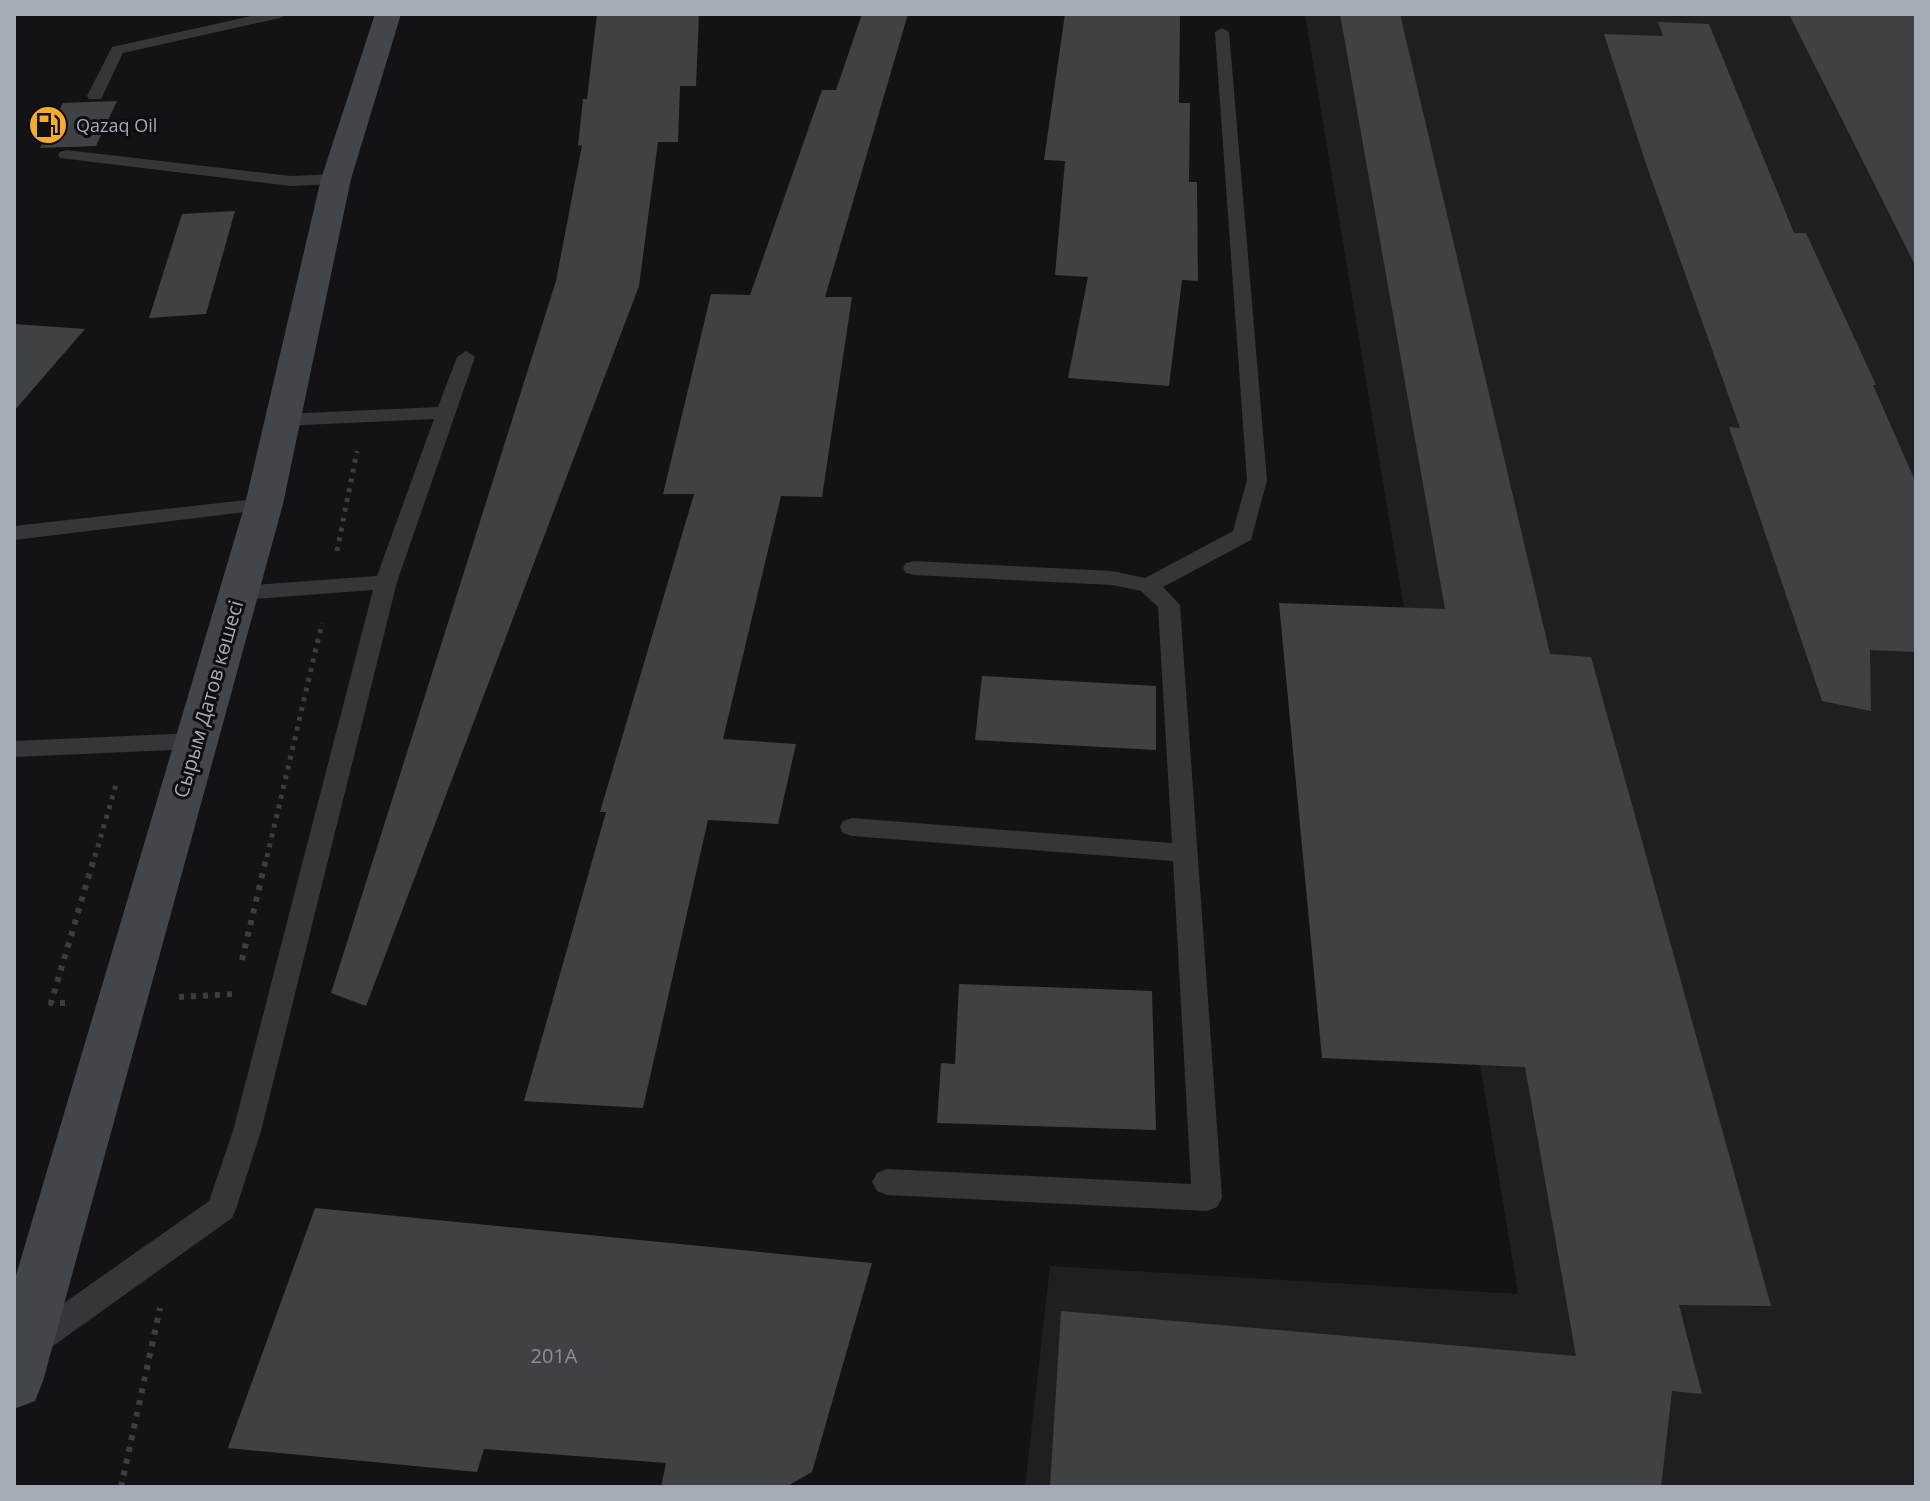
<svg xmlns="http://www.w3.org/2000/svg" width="1930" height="1501" viewBox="0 0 1930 1501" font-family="'Open Sans',sans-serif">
<rect width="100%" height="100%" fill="#131315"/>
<path fill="#1f1f22" d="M1305 14H1916V1487H1025L1050 1266 1518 1294Z"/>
<g fill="#3f4145">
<path d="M597 14H699L696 86H680L678 142H658L639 286 366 1006 331 993 556 281 582 145 578 146 583 99H587Z"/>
<path d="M862 14H908L825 297H852L822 497 781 496 723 739 796 744 778 824 708 820 643 1108 524 1101 606 812H600L694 494H663L711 294 750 295 822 90H836Z"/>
<path d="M1065 14H1180L1179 103H1190L1189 182H1197L1198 281 1182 280 1169 386 1068 378 1088 277 1055 275 1065 161 1044 160Z"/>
<path d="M1340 14H1400L1550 654 1591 657 1771 1306 1679 1305 1702 1394 1672 1391 1661 1487H1050L1061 1311 1576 1356 1525 1067 1322 1058 1279 603 1445 609Z"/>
<path d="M1789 14 1916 16V267L1796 28Z"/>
<path d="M1658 22 1709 24 1794 233H1806L1876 385H1873L1916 483V652L1870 650 1871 711 1822 701 1729 427 1740 428 1645 161 1604 34 1663 36Z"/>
<path d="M117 101 96 146 40 148 63 103Z"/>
<path d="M235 211 206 314 149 318 182 214Z"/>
<path d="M14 324 85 329 14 411Z"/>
<path d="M982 676 1156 686V750L975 740Z"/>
<path d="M959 984 1152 991 1156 1130 937 1123 941 1063 955 1064Z"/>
<path d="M315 1208 872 1263 812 1472 786 1487H661L666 1463 484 1449 477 1472 228 1448Z"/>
</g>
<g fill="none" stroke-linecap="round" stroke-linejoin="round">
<g stroke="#3a3d41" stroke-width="5" stroke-dasharray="4 6" stroke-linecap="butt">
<path d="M337 551 357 451"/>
<path d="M95 857 117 781"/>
<path d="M267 857 322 623"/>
</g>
<g stroke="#3a3d41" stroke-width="6" stroke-dasharray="5 7" stroke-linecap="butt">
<path d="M242 960 267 855"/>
<path d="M179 997 234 994"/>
<path d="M65 1003H51L95 855"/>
<path d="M121 1487 160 1308"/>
</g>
<g fill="#34363a" fill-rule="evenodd">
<path d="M260 14H287L280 18 123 53 101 99H89L87 96 112 47Z"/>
<path d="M1222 28 1229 32 1267 480 1251 540 1163 587 1180 605 1222 1198 1217 1207 1207 1211 887 1195 877 1191 872 1182 877 1173 887 1169 1191 1184 1173 861 852 836 843 833 840 827 843 821 852 818 1172 843 1158 607 1141 591 1112 585 914 575 906 573 903 568 906 563 914 561 1112 571 1145 578 1233 531 1247 480 1215 32Z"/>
<path d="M66 150 291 176 336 174 344 179 336 184 291 186 60 158 58 155 60 152Z"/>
<path d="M466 351 475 357 397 582 261 1131 236 1209 232 1218 42 1354 31 1359 20 1354 15 1344 20 1334 209 1201 233 1131 373 590 239 600 231 598 228 593 231 588 239 586 377 576 434 419 283 426 273 420 283 414 438 407 457 357Z"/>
<path d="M264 498 271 499 274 504 271 509 14 540V526Z"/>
<path d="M195 733 203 735 207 741 203 747 195 749 14 757V741Z"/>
</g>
<path fill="#42454a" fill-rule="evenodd" d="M375 14H401L351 179 283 504 43 1381 35 1401 14 1409V1282L245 504 321 179Z"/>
</g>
<defs>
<symbol id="fuel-disc" viewBox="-11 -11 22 22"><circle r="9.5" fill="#f5ab2c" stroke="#0e0e10"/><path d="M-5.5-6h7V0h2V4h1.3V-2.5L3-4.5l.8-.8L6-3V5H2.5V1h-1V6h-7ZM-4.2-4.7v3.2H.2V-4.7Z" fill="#111"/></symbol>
</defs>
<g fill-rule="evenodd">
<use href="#fuel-disc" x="26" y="103" width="44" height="44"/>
</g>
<g text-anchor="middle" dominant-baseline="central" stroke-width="6" stroke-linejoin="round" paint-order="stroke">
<g font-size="18" fill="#a5abb6" stroke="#0e0e10" text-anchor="start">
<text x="76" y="125">Qazaq Oil</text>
</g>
<g font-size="20" fill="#a5abb6" stroke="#0e0e10">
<text transform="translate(208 699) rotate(-74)">Сырым Датов көшесі</text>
</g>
<g font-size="20" fill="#8c909a">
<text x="554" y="1355">201А</text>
</g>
</g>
<rect width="1930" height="1501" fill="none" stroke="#a5abb6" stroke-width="32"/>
</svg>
